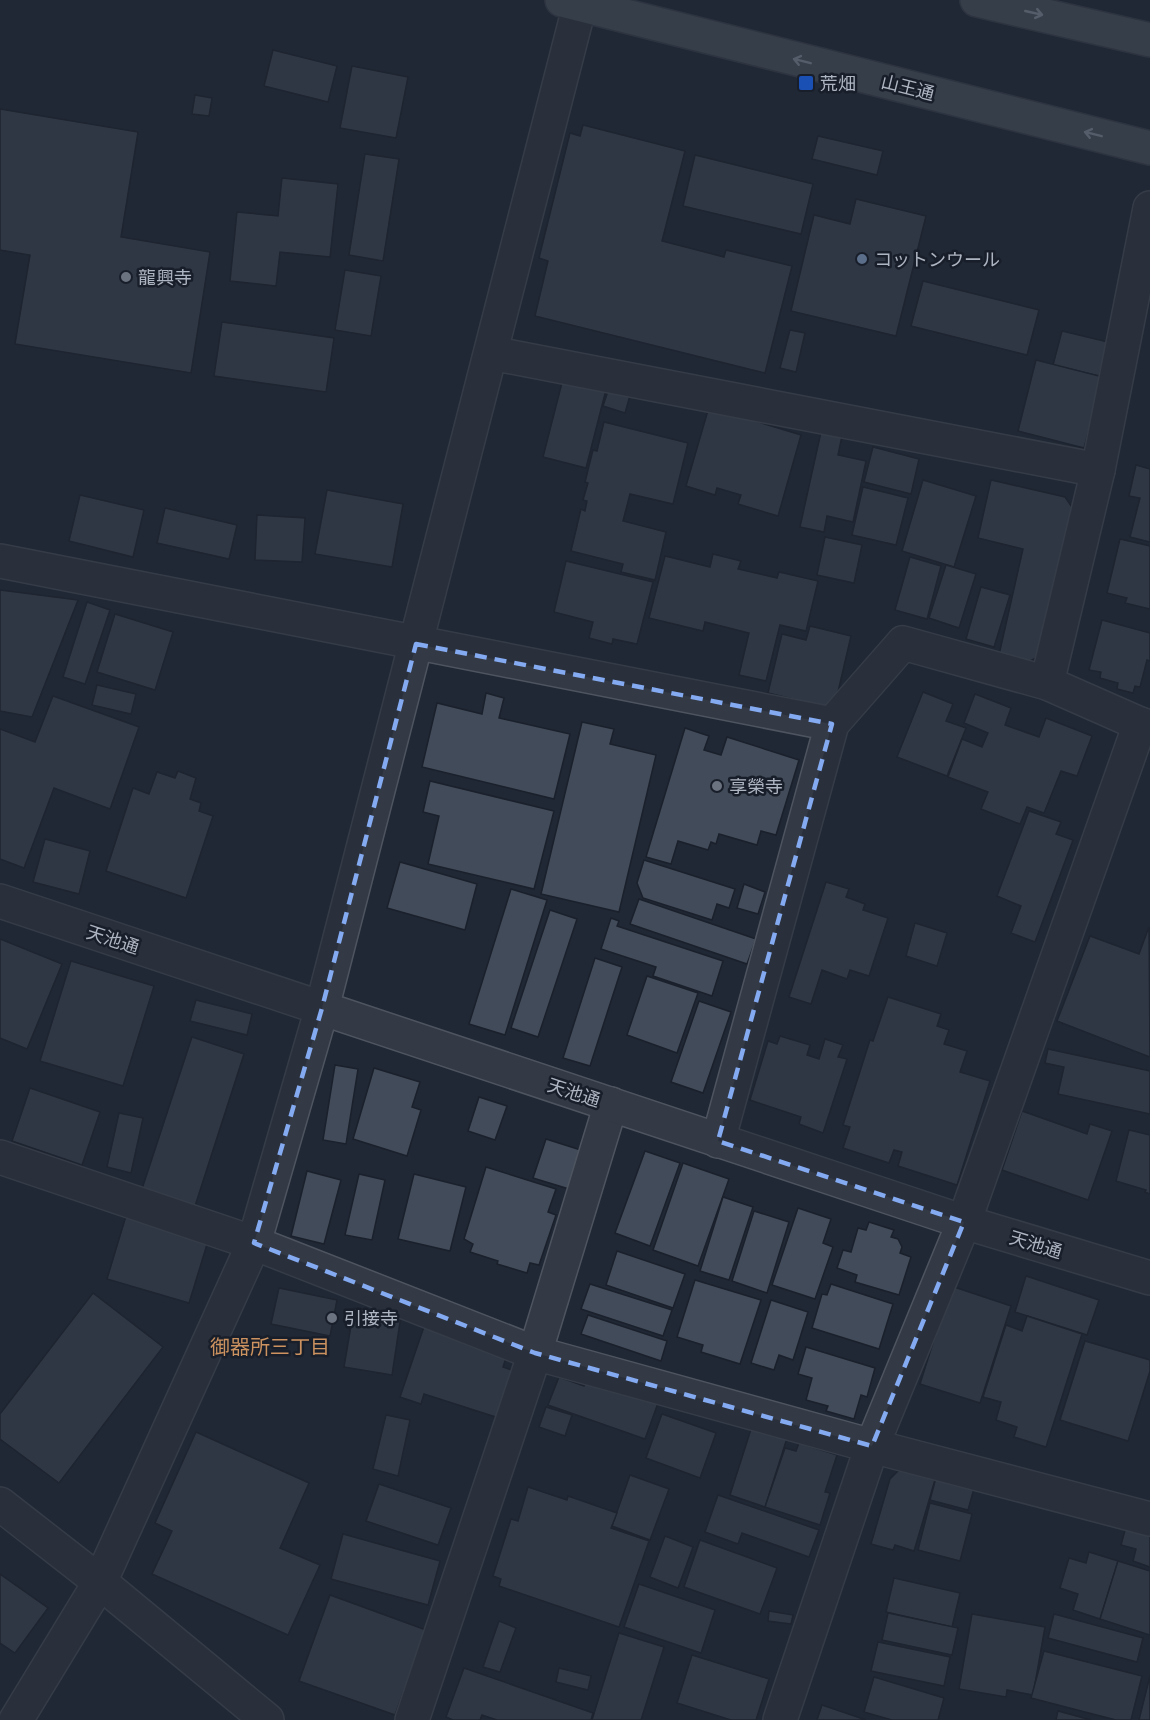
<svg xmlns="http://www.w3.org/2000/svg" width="1150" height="1720" viewBox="0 0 1150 1720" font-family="Lato,'Noto Sans JP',sans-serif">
<rect width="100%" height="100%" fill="#202835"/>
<g fill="#424b59" stroke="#1b212c" stroke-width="1.5">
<path d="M273 50 337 66 328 102 264 86Z"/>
<path d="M352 66 408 77 396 138 340 128Z"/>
<path d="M195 95 212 98 209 116 192 114Z"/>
<path d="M0 109 138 132 121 237 210 252 191 373 15 344 30 255 0 250Z"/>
<path d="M583 125 685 151 662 241 724 257 726 250 792 266 765 373 535 316 548 261 539 258 570 133 580 136Z"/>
<path d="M818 136 883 151 877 175 812 159Z"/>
<path d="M365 154 399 159 383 261 349 255Z"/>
<path d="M695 155 813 184 801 234 683 206Z"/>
<path d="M282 178 338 184 330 257 280 252 276 286 230 281 237 212 278 216Z"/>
<path d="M856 199 926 216 896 336 791 311 814 215 850 224Z"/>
<path d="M345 270 381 276 371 336 335 330Z"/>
<path d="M923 281 1039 310 1027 355 911 326Z"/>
<path d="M222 322 334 338 326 392 214 376Z"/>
<path d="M790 330 805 333 796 372 780 368Z"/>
<path d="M1062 331 1108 342 1099 376 1053 365Z"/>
<path d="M1036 360 1103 377 1084 448 1018 431Z"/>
<path d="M565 371 608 382 586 468 543 457Z"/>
<path d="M612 379 633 385 625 413 603 406Z"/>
<path d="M709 407 801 435 778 516 738 504 741 495 717 488 715 495 686 486Z"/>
<path d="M604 422 688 443 673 504 630 494 623 521 666 532 655 580 621 572 623 564 571 551 581 509 585 511 587 501 583 500 588 483 585 482 593 450 597 451Z"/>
<path d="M821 432 842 436 838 455 866 461 853 522 827 516 824 532 800 527Z"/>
<path d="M873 447 919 459 911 494 864 482Z"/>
<path d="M1136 465 1150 469V542L1130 537 1140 498 1129 496Z"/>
<path d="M923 480 976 496 954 567 902 551Z"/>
<path d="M991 480 1065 497 1076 513 1048 652 1028 662 999 655 1023 549 978 538Z"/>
<path d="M863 487 908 498 896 545 852 535Z"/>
<path d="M327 490 403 504 392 567 315 554Z"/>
<path d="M80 495 144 510 133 557 69 541Z"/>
<path d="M165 508 237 525 229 559 157 543Z"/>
<path d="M257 515 305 518 302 562 255 560Z"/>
<path d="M825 537 862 545 854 583 817 575Z"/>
<path d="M1120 539 1150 546V609L1125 603 1127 598 1107 593Z"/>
<path d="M713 554 741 561 738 569 777 578 779 572 818 581 806 631 780 625 766 681 739 675 749 633 705 622 703 631 649 618 665 556 710 567Z"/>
<path d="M910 557 941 566 927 619 895 610Z"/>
<path d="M566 561 653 582 637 644 613 639 612 644 589 638 593 622 554 612Z"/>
<path d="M946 565 976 574 959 628 929 618Z"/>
<path d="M981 587 1010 595 994 647 966 639Z"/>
<path d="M0 590 78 600 32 717 0 711Z"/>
<path d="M87 602 110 610 85 684 63 677Z"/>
<path d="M115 614 173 632 155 690 97 672Z"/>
<path d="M1102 620 1150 633V661L1147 660 1140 687 1135 686 1133 693 1117 689 1118 683 1100 678 1101 672 1089 670Z"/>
<path d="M810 626 851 636 834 709 768 693 782 634 806 640Z"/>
<path d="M97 685 136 694 131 714 92 705Z"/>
<path d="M923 692 953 704 946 721 966 728 947 776 897 757Z"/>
<path d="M486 693 504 698 499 718 570 734 554 799 422 767 437 703 482 714Z"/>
<path d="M975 694 1011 708 1005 725 1039 737 1046 718 1092 736 1077 776 1061 771 1044 813 1027 807 1020 824 981 809 988 792 948 777 962 739 982 747 988 733 964 723Z"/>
<path d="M53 696 139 727 110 809 54 788 24 868 0 859V729L35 742Z"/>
<path d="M582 722 614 729 610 744 656 755 619 912 541 894Z"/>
<path d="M685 728 709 736 704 750 721 755 727 737 799 760 776 835 761 831 757 845 719 834 716 844 711 842 708 850 678 841 671 864 646 857Z"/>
<path d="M178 771 196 778 190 799 201 803 199 811 213 816 186 898 106 871 133 788 149 794 157 772 175 778Z"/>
<path d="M430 781 554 811 534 889 428 864 439 816 423 812Z"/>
<path d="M1029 811 1061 822 1056 834 1073 840 1035 942 1011 933 1021 906 997 896Z"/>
<path d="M45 839 90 851 79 894 33 882Z"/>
<path d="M644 860 735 889 729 908 717 904 712 920 643 898 637 883Z"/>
<path d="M400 862 477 884 465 930 387 908Z"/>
<path d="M826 882 849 889 846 897 865 904 863 910 888 918 869 976 850 970 847 979 822 970 811 1004 789 997Z"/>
<path d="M744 884 765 892 758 914 737 908Z"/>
<path d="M511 889 547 900 505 1035 469 1024Z"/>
<path d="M639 899 756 939 747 964 630 924Z"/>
<path d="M550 910 577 919 538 1037 511 1028Z"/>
<path d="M611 918 619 921 617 926 723 961 712 996 653 976 656 967 601 949Z"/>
<path d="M915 923 947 933 937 966 906 956Z"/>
<path d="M1149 927 1150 1057 1057 1021 1090 936 1139 954Z"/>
<path d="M0 939 62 964 27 1049 0 1038Z"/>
<path d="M595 958 622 967 590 1066 563 1058Z"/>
<path d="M71 961 154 986 123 1086 40 1061Z"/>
<path d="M647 976 698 993 677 1053 627 1035Z"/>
<path d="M888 997 941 1014 937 1026 949 1030 944 1044 967 1051 960 1072 990 1081 957 1185 898 1166 902 1152 894 1150 889 1163 843 1148 850 1127 843 1125 870 1040 873 1041Z"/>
<path d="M196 1000 252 1014 247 1035 190 1021Z"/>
<path d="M699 1001 731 1012 703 1093 671 1082Z"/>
<path d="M780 1036 810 1045 807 1055 819 1059 825 1039 843 1045 838 1057 847 1059 823 1133 799 1124 801 1117 750 1100 768 1041 777 1044Z"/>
<path d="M192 1037 244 1054 195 1206 142 1189Z"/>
<path d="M1048 1049 1150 1071V1114L1058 1094 1064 1067 1045 1063Z"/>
<path d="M335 1065 358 1069 346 1144 323 1140Z"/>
<path d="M374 1068 420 1082 412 1107 421 1110 407 1156 353 1139Z"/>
<path d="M30 1088 100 1112 82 1165 12 1141Z"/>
<path d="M479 1097 507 1106 495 1140 468 1131Z"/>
<path d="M1022 1111 1087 1134 1090 1124 1112 1131 1088 1200 1002 1170Z"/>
<path d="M119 1113 143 1118 131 1173 107 1167Z"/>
<path d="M1129 1130 1150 1135V1194L1145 1192 1146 1190 1116 1181Z"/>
<path d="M546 1139 587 1152 569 1189 533 1178Z"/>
<path d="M645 1151 680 1163 650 1246 615 1233Z"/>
<path d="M683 1163 729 1179 698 1266 653 1250Z"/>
<path d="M486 1167 556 1189 548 1212 556 1215 539 1265 530 1263 527 1273 497 1264 498 1261 470 1252 473 1244 464 1239Z"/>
<path d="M307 1171 341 1180 324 1244 291 1236Z"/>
<path d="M359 1174 385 1180 372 1240 345 1235Z"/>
<path d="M414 1174 466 1187 450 1251 398 1239Z"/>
<path d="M723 1197 753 1207 729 1280 700 1271Z"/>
<path d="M798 1208 831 1219 823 1243 833 1247 815 1299 772 1285Z"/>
<path d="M754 1211 789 1222 767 1293 732 1281Z"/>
<path d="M126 1216 208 1241 189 1303 107 1279Z"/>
<path d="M869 1222 894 1230 891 1237 898 1239 902 1247 900 1253 911 1257 899 1295 855 1282 857 1275 837 1268 843 1250 851 1252 858 1228 866 1230Z"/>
<path d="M617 1251 685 1274 673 1308 606 1285Z"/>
<path d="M1026 1276 1099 1300 1087 1335 1015 1312Z"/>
<path d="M695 1280 761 1300 740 1364 701 1352 703 1345 677 1337Z"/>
<path d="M590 1284 672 1310 663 1336 581 1309Z"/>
<path d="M831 1284 893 1304 879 1349 812 1328 822 1294 827 1295Z"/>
<path d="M951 1286 1011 1306 980 1403 920 1384Z"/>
<path d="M279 1288 337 1300 330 1336 271 1324Z"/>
<path d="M93 1293 163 1347 59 1483 0 1439V1414Z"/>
<path d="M771 1300 808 1312 793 1360 779 1355 774 1370 751 1363Z"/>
<path d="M354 1308 401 1315 392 1375 344 1367Z"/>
<path d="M588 1315 667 1341 661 1361 581 1334Z"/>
<path d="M1027 1316 1082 1334 1046 1447 1014 1437 1017 1427 996 1420 1001 1402 983 1397 1006 1325 1022 1331Z"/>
<path d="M427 1318 510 1345 503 1367 514 1371 499 1418 424 1394 421 1404 400 1397Z"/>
<path d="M1085 1341 1150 1360V1371L1128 1441 1060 1420Z"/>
<path d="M806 1347 875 1368 867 1397 861 1395 854 1419 826 1411 828 1406 806 1400 812 1378 798 1374Z"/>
<path d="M559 1377 584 1386 587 1378 658 1403 645 1439 548 1405Z"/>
<path d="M546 1407 572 1415 565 1436 539 1427Z"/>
<path d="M662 1414 716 1433 700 1478 646 1458Z"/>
<path d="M386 1415 410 1420 398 1476 373 1469Z"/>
<path d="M753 1423 788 1435 765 1507 730 1495Z"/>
<path d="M196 1432 309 1483 280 1548 320 1565 288 1635 152 1574 172 1531 155 1523Z"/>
<path d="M799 1443 837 1455 825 1492 830 1493 820 1525 765 1507 785 1448 796 1451Z"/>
<path d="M899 1470 935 1480 914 1551 895 1545 893 1550 871 1544 890 1479Z"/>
<path d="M937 1474 975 1485 968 1510 930 1500Z"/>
<path d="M630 1475 669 1489 650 1540 612 1526Z"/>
<path d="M379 1484 451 1508 438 1545 366 1521Z"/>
<path d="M528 1487 567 1500 568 1496 617 1513 611 1528 649 1541 619 1627 499 1586 501 1579 493 1576 511 1519 518 1521Z"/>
<path d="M718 1495 819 1530 809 1557 742 1533 738 1544 705 1532Z"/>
<path d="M930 1503 972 1514 960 1561 918 1550Z"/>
<path d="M1127 1523 1150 1530V1567L1133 1561 1136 1549 1121 1545Z"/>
<path d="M343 1534 440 1561 428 1605 331 1579Z"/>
<path d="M665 1536 693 1547 678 1588 650 1577Z"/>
<path d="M700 1540 777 1568 760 1614 684 1587Z"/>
<path d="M1089 1552 1118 1561 1100 1619 1073 1610 1078 1594 1060 1588 1069 1558 1086 1563Z"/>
<path d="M1118 1561 1150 1571V1635L1100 1619Z"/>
<path d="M0 1574 48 1608 15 1653 0 1643Z"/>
<path d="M894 1578 960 1593 952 1627 886 1612Z"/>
<path d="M639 1584 715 1610 701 1653 624 1627Z"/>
<path d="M330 1595 426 1630 395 1715 299 1681Z"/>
<path d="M769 1611 793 1615 791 1624 768 1621Z"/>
<path d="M888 1613 958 1628 952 1655 882 1640Z"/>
<path d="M972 1614 1045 1627 1033 1695 1007 1690 1006 1697 959 1689Z"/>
<path d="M1054 1614 1143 1638 1137 1662 1048 1638Z"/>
<path d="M499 1621 516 1628 500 1672 483 1667Z"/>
<path d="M619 1633 664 1647 641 1720H592Z"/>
<path d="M878 1642 950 1657 944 1686 871 1671Z"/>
<path d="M1044 1651 1142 1676 1131 1720H1116L1031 1698Z"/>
<path d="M692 1655 769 1679 756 1720H731L677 1703Z"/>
<path d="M464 1668 593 1713 591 1720H497L482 1715 480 1720H453L446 1717Z"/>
<path d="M559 1668 591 1676 588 1690 556 1682Z"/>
<path d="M1150 1676V1720H1139Z"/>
<path d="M874 1677 944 1698 938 1720H892L864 1712Z"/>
<path d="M822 1705 866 1720H817Z"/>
<path d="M1058 1711 1091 1720H1056Z"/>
</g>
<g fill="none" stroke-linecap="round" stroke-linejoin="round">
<defs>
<g id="minor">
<path d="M491 353 1098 470"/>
<path d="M0 561 832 724"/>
<path d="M1047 683 1098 470 1150 208"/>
<path d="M718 1141 832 724 903 643 1047 683 1140 724 1150 727"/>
<path d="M0 1157 254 1243 535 1353 872 1446 1150 1519"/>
<path d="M0 1504 100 1582 267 1720"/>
<path d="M16 1720 100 1582 254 1243 322 1008 580 4 578 0"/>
<path d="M412 1720 535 1353 611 1104"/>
<path d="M780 1720 872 1446 964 1222 1140 724"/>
</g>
<path id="tertiary" d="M0 901 964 1222 1150 1278"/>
<g id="primary">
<path d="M562 0 1150 148"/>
<path d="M977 0 1150 40"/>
</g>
</defs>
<use href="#minor" stroke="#4e5560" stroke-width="36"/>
<use href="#tertiary" stroke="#4e5560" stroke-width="36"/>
<use href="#primary" stroke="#3d434f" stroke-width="36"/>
<use href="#minor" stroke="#343a45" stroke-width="33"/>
<use href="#tertiary" stroke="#343a45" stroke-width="33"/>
<use href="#primary" stroke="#515965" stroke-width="33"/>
</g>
<defs><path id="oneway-shaft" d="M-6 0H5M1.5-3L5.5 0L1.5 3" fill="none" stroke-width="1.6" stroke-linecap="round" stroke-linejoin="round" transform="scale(1.5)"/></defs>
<g stroke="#979eab">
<use href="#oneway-shaft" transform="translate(1034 13) rotate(13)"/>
<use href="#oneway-shaft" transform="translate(802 61) rotate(-166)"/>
<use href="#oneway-shaft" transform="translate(1093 134) rotate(-166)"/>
</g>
<path d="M0 0H1150V1720H0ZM416 644 832 724 718 1141 964 1222 872 1446 535 1353 254 1243 322 1008Z" fill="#202835" fill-opacity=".55" fill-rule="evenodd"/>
<path fill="none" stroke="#84aaf1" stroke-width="4.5" stroke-dasharray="12 8" stroke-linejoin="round" d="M416 644 832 724 718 1141 964 1222 872 1446 535 1353 254 1243 322 1008Z"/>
<rect fill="#1a4fb4" stroke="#191f2a" stroke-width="2" x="798" y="75" width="16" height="16" rx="3"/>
<circle fill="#5c6f8a" stroke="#191f2a" stroke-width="2" cx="862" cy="259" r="6"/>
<g fill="#6b7280" stroke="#191f2a" stroke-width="2">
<circle cx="126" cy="277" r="6"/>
<circle cx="717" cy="786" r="6"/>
<circle cx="332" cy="1318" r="6"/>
</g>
<g text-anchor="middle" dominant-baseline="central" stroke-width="5" stroke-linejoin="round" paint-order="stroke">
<g font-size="18" fill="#aeb5c2" stroke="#191f2a" text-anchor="start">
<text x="820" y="83">荒畑</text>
<text x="874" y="259">コットンウール</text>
<text x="138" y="277">龍興寺</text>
<text x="729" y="786">享榮寺</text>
<text x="344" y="1318">引接寺</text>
</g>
<g font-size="18" fill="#aeb5c2" stroke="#191f2a">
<text transform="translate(908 87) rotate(14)">山王通</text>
<text transform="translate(113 939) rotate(18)">天池通</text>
<text transform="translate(574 1092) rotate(18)">天池通</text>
<text transform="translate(1036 1244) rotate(17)">天池通</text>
</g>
<g font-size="20" fill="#cc925f" stroke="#191f2a">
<text x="270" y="1346">御器所三丁目</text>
</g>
</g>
</svg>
